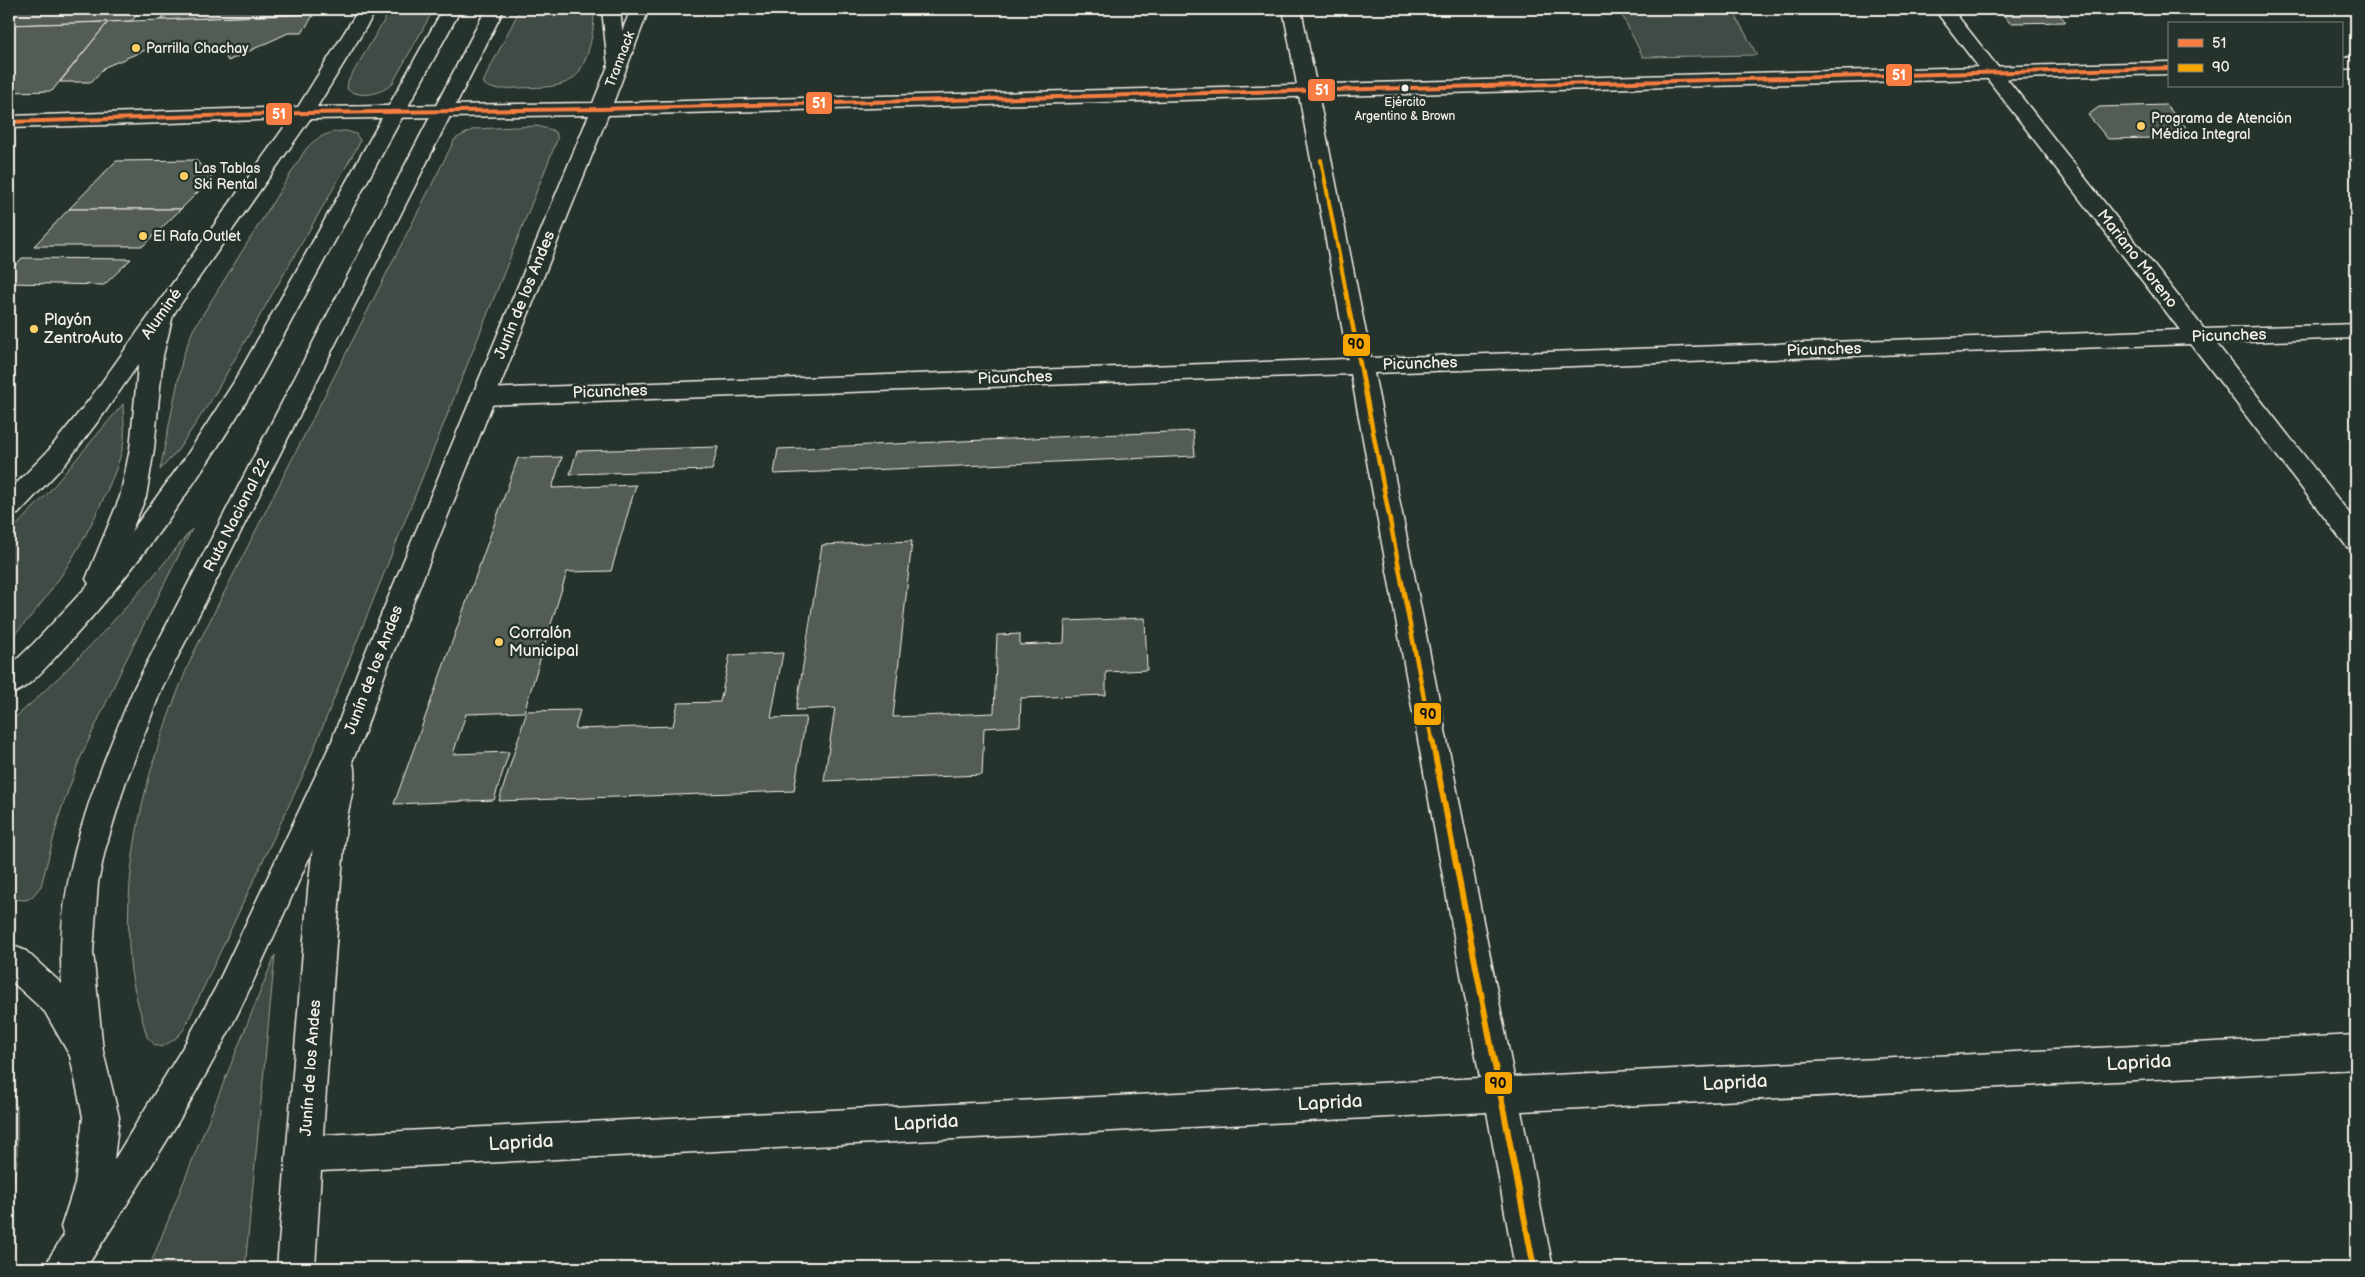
<svg xmlns="http://www.w3.org/2000/svg" width="2365" height="1277" viewBox="0 0 2365 1277" font-family="'Balsamiq Sans',sans-serif">
<rect width="100%" height="100%" fill="#26332d"/>
<filter id="ink" filterUnits="userSpaceOnUse"><feTurbulence type="fractalNoise" baseFrequency=".02" numOctaves="2"/><feDisplacementMap in="SourceGraphic" scale="10" xChannelSelector="R" yChannelSelector="G"/><feConvolveMatrix kernelMatrix="1 2 1 2 8 2 1 2 1" color-interpolation-filters="sRGB"/></filter>
<g filter="url(#ink)">
<g fill="#414b45" stroke="#9a9e96">
<path d="M391 9H434L392 84C381 94 360 99 347 89L348 81Z"/>
<path d="M520 9H594C595 28 588 69 571 80 556 89 535 87 518 88 507 88 493 92 484 84V80Z"/>
<path d="M1619 9H1732L1757 55 1643 57Z"/>
<path d="M537 126 552 130 557 134V140L305 771 184 1029C178 1038 171 1042 161 1047L155 1045 147 1037C141 1013 132 987 130 962 121 853 151 751 194 652L455 139 474 129Z"/>
<path d="M346 131 356 134 360 140 359 144 210 402 178 450 160 470 183 356 193 330 306 149C316 137 330 131 346 131Z"/>
<path d="M123 404C123 415 125 428 124 439 122 455 115 472 109 486 85 542 52 597 9 640V533L47 494Z"/>
<path d="M192 529 125 662 79 761 60 813 41 886 32 897 26 900 9 899V723C77 664 136 599 192 529Z"/>
<path d="M275 955 245 1268H148L151 1263Z"/>
<path d="M9 1075 17 1110V1162L9 1207Z"/>
</g>
<g fill="#525c55" stroke="#f4f1e8">
<path d="M9 9H141L132 21 9 25Z"/>
<path d="M170 9H318L314 14 161 20Z"/>
<path d="M1999 9H2054L2066 22 2010 23Z"/>
<path d="M314 14 302 33H288L228 61 221 47 148 49 105 67 91 82H60L108 22Z"/>
<path d="M108 22 52 91 9 92V25Z"/>
<path d="M2166 105 2195 137 2108 139 2088 115 2099 107Z"/>
<path d="M196 160 212 178 181 209H69L116 161Z"/>
<path d="M69 209H181L143 246H34Z"/>
<path d="M22 258 131 259 104 285 9 283V272Z"/>
<path d="M1193 431 1195 456 774 474 778 449Z"/>
<path d="M718 447 712 470 570 474 577 451Z"/>
<path d="M562 457 552 488 636 485 611 571 567 572 524 712 466 714 453 754 509 752 494 800 394 804 518 458Z"/>
<path d="M912 541 893 717 994 713 997 635 1020 634V645L1064 643 1065 621 1145 618 1147 670 1106 672V695L1021 698 1020 726 984 728 982 775 824 781 835 708 796 710 822 545Z"/>
<path d="M783 653 771 718 806 717 794 791 499 801 527 711 580 710 575 729 673 726 678 703 720 702 730 655Z"/>
</g>
<g fill="none" stroke-linecap="round" stroke-linejoin="round">
<defs>
<path id="street" d="M1283 9H1301L1371 358 2180 330 1934 9H1952L2204 329 2356 324V338L2216 343 2356 522V550L2347 547 2191 344 1374 373 1514 1077 2356 1035V1069L1521 1111 1553 1268H1515L1487 1112 321 1171 315 1268H277L308 890 317 810 326 767 331 758 341 754 351 758C360 776 348 804 346 825 336 928 330 1032 323 1135L1480 1078 1351 374 483 405 475 403 471 397 475 391 483 389 1348 359Z"/>
<g id="secondary">
<path d="M359 9H377L317 107 593 103 631 9H649L613 103 2169 62V74L608 115 387 668 363 737 358 746 348 749 338 746 333 737 359 668 589 115 310 119 105 412 66 463 18 514 9 516V491L48 451 89 400 290 119 9 128V116L298 107Z"/>
<path d="M2341 57 2356 58V68L2341 69Z"/>
</g>
<g id="primary">
<path d="M360 9H379C373 18 367 22 357 20L354 16Z"/>
<path d="M443 9H461L257 384C200 478 138 569 63 649 48 665 29 689 9 695V667L34 643 89 584 86 579 120 497 130 449 139 356 151 315 154 310 162 308 170 310 173 315 163 356 154 449 146 497 131 532 185 458 234 382Z"/>
<path d="M486 9H504L162 688 125 784 105 850 98 883 93 952 103 1051 119 1117 114 1160 186 1042 216 987 338 728 348 725 358 728 363 737C322 828 283 919 240 1009 196 1099 140 1184 86 1268H45L51 1255 64 1235 61 1227 75 1184 83 1117 70 1056 45 1012 9 979V944L26 951 62 984C54 879 94 783 134 688Z"/>
<path d="M602 9H620L626 66 624 70H610L608 66Z"/>
</g>
</defs>
<use href="#street" stroke="#f4f1e8" stroke-width="3"/>
<use href="#secondary" stroke="#f4f1e8" stroke-width="3"/>
<use href="#primary" stroke="#f4f1e8" stroke-width="3"/>
<use href="#street" fill="#26332d" fill-rule="evenodd"/>
<use href="#secondary" fill="#26332d" fill-rule="evenodd"/>
<use href="#primary" fill="#26332d" fill-rule="evenodd"/>
<defs>
<path id="bus-1" d="M9 122 304 113 601 109 2169 68"/>
<path id="bus-2-far2" d="M1321 160 1352 323"/>
<path id="bus-2-far1" d="M1352 322 1432 740"/>
<path id="bus-2" d="M1432 739 1534 1268"/>
</defs>
<use href="#bus-1" stroke="#26332d" stroke-width="6"/>
<use href="#bus-2-far2" stroke="#26332d" stroke-width="6"/>
<use href="#bus-2-far1" stroke="#26332d" stroke-width="8"/>
<use href="#bus-2" stroke="#26332d" stroke-width="10"/>
<use href="#bus-1" stroke="#f77d43" stroke-width="4"/>
<use href="#bus-2-far2" stroke="#f7a600" stroke-width="4"/>
<use href="#bus-2-far1" stroke="#f7a600" stroke-width="4.5"/>
<use href="#bus-2" stroke="#f7a600" stroke-width="6"/>
</g>
</g>
<g fill="#ffd166" stroke="#26332d" stroke-width="2">
<circle cx="136" cy="48" r="5"/>
<circle cx="2141" cy="126" r="5"/>
<circle cx="184" cy="176" r="5"/>
<circle cx="143" cy="236" r="5"/>
<circle cx="34" cy="329" r="5"/>
<circle cx="499" cy="642" r="5"/>
</g>
<circle fill="#f4f1e8" stroke="#26332d" stroke-width="2" cx="1405" cy="88" r="4.5"/>
<g text-anchor="middle" dominant-baseline="central" stroke-width="5" stroke-linejoin="round" paint-order="stroke">
<g font-size="12" fill="#f4f1e8" stroke="#26332d">
<text x="1405" y="102">Ejército<tspan x="1405" dy="14">Argentino &amp; Brown</tspan></text>
</g>
<g font-size="14" fill="#f4f1e8" stroke="#26332d" text-anchor="start">
<text x="146" y="48">Parrilla Chachay</text>
<text x="2151" y="118">Programa de Atención<tspan x="2151" dy="16">Médica Integral</tspan></text>
<text x="194" y="168">Las Tablas<tspan x="194" dy="16">Ski Rental</tspan></text>
<text x="153" y="236">El Rafa Outlet</text>
</g>
<g font-size="14" fill="#f4f1e8" stroke="#26332d">
<text transform="translate(620 59) rotate(-69)">Trannack</text>
</g>
<g font-size="16" fill="#f4f1e8" stroke="#26332d">
<text transform="translate(2137 259) rotate(52)">Mariano Moreno</text>
<text transform="translate(525 295) rotate(-68)">Junín de los Andes</text>
<text transform="translate(162 314) rotate(-55)">Aluminé</text>
<text transform="translate(2229 336) rotate(-2)">Picunches</text>
<text transform="translate(1824 350) rotate(-2)">Picunches</text>
<text transform="translate(1420 364) rotate(-2)">Picunches</text>
<text transform="translate(1015 378) rotate(-2)">Picunches</text>
<text transform="translate(610 392) rotate(-2)">Picunches</text>
<text transform="translate(237 515) rotate(-63)">Ruta Nacional 22</text>
<text transform="translate(374 670) rotate(-69)">Junín de los Andes</text>
<text transform="translate(311 1068) rotate(-86)">Junín de los Andes</text>
</g>
<g font-size="16" fill="#f4f1e8" stroke="#26332d" text-anchor="start">
<text x="44" y="320">Playón<tspan x="44" dy="18">ZentroAuto</tspan></text>
<text x="509" y="633">Corralón<tspan x="509" dy="18">Municipal</tspan></text>
</g>
<g font-size="19" fill="#f4f1e8" stroke="#26332d">
<text transform="translate(2139 1063) rotate(-3)">Laprida</text>
<text transform="translate(1735 1083) rotate(-3)">Laprida</text>
<text transform="translate(1330 1103) rotate(-3)">Laprida</text>
<text transform="translate(926 1123) rotate(-3)">Laprida</text>
<text transform="translate(521 1143) rotate(-3)">Laprida</text>
</g>
</g>
<g stroke="#26332d" stroke-width="2">
<rect x="1885" y="63" width="28" height="24" rx="5" fill="#f77d43"/>
<rect x="1307" y="78" width="29" height="24" rx="5" fill="#f77d43"/>
<rect x="805" y="91" width="28" height="24" rx="5" fill="#f77d43"/>
<rect x="265" y="102" width="28" height="24" rx="5" fill="#f77d43"/>
<rect x="1342" y="333" width="29" height="24" rx="5" fill="#f7a600"/>
<rect x="1413" y="702" width="29" height="24" rx="5" fill="#f7a600"/>
<rect x="1484" y="1071" width="29" height="24" rx="5" fill="#f7a600"/>
</g>
<g font-size="14" text-anchor="middle" font-weight="bold" fill="#fff">
<text x="1899" y="80">51</text>
<text x="1322" y="95">51</text>
<text x="819" y="108">51</text>
<text x="279" y="119">51</text>
</g>
<g font-size="14" text-anchor="middle" font-weight="bold" fill="#111">
<text x="1356" y="349">90</text>
<text x="1428" y="719">90</text>
<text x="1498" y="1088">90</text>
</g>
<rect width="2365" height="1277" fill="none" stroke="#26332d" stroke-width="30"/>
<rect x="15" y="15" width="2335" height="1247" fill="none" stroke="#f4f1e8" stroke-width="2" filter="url(#ink)"/>
<rect x="2168" y="22" width="175" height="65" fill="#26332d" stroke="#787f78"/>
<rect x="2178" y="39" width="25" height="8" fill="#f77d43" stroke="#787f78"/>
<text x="2212" y="48" font-size="15" fill="#f4f1e8">51</text>
<rect x="2178" y="64" width="25" height="8" fill="#f7a600" stroke="#787f78"/>
<text x="2212" y="72" font-size="15" fill="#f4f1e8">90</text>
</svg>
